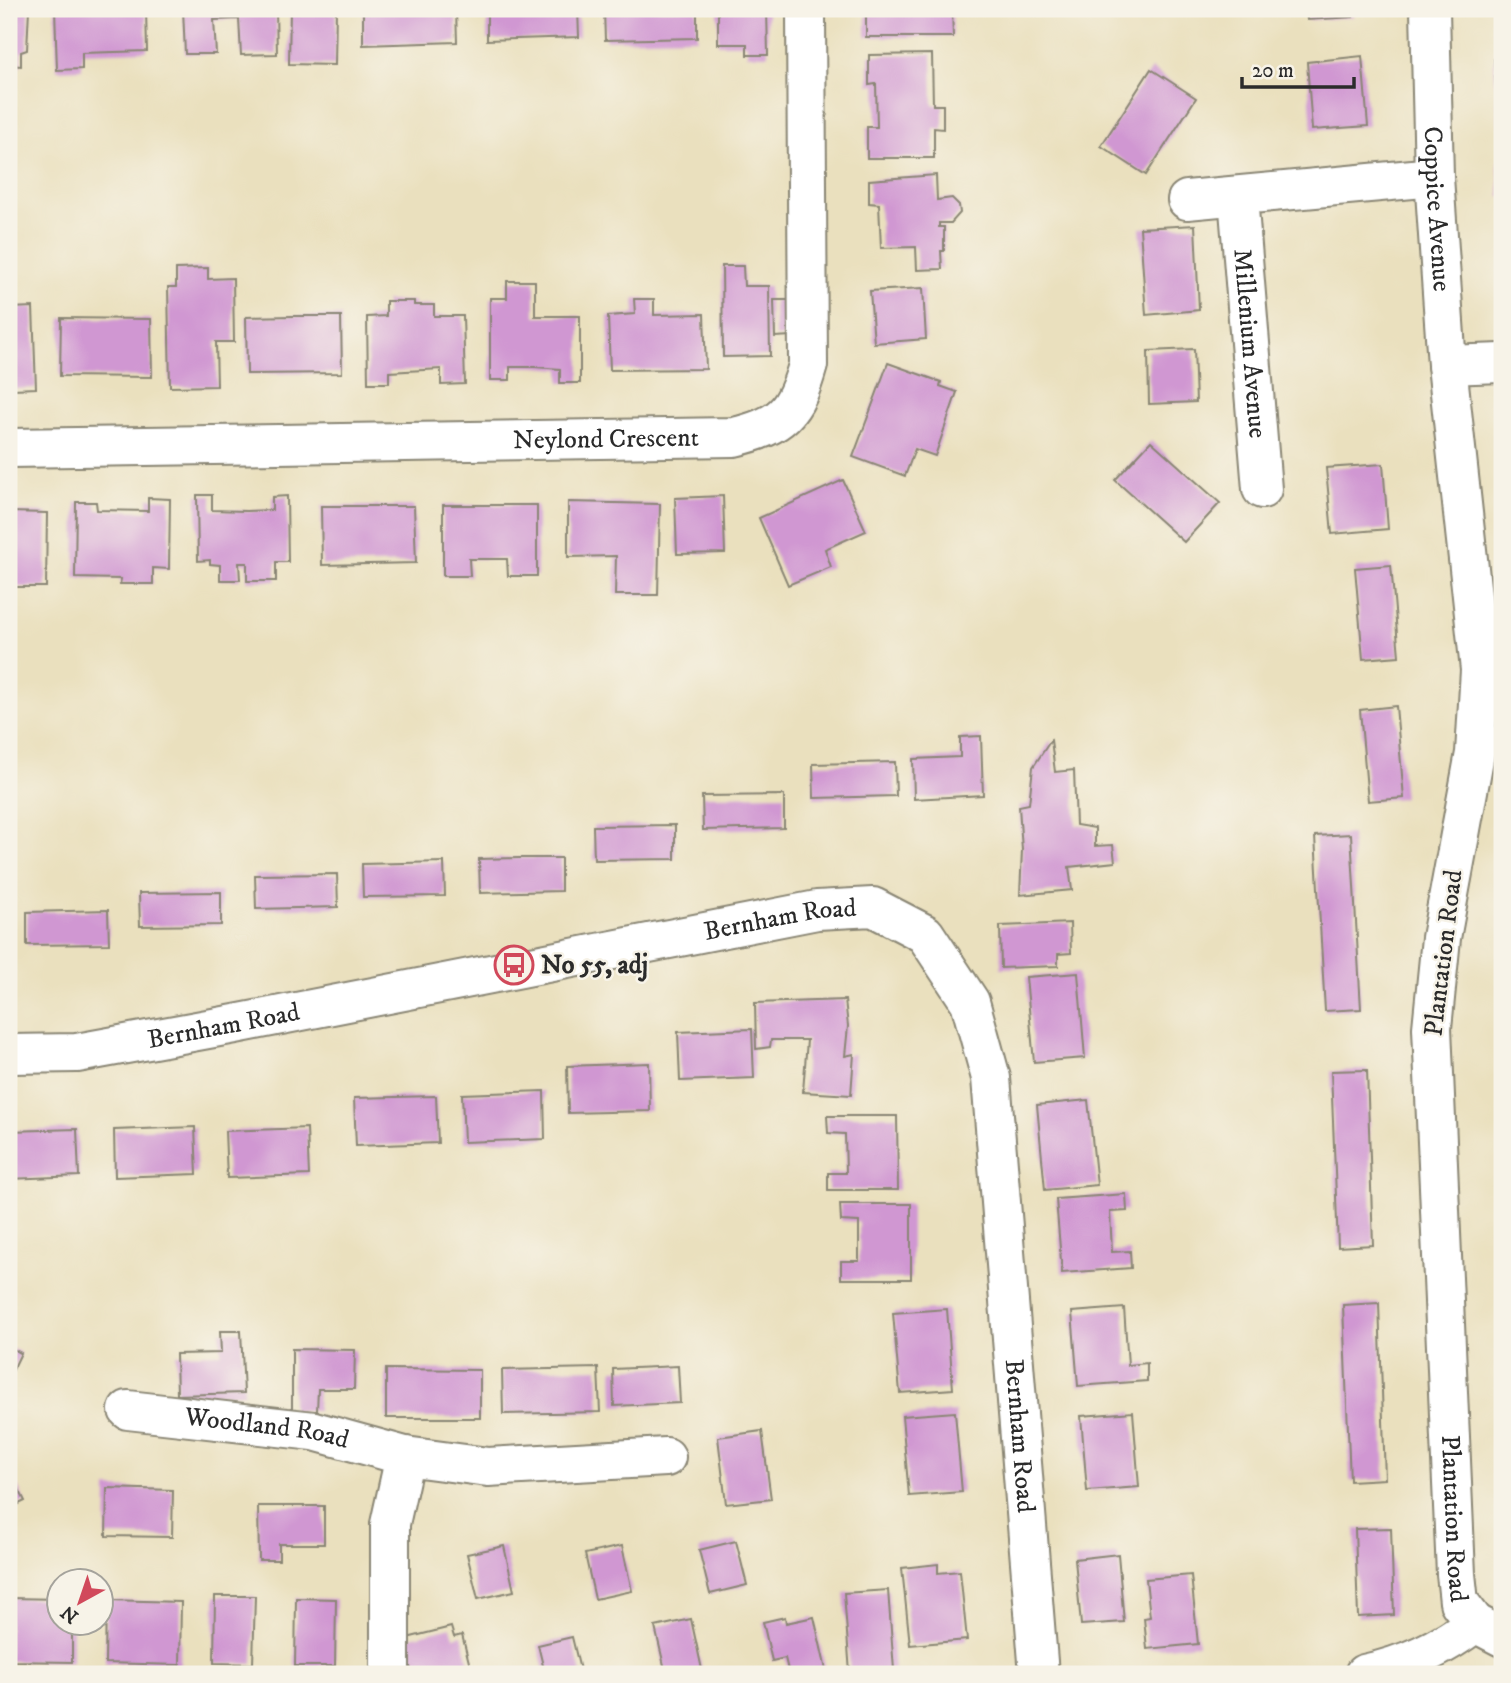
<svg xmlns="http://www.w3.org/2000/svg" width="1511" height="1683" viewBox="0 0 1511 1683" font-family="'IM FELL DW Pica',serif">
<rect width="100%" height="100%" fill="#f7f3e8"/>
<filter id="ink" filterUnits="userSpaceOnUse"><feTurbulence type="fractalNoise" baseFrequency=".0143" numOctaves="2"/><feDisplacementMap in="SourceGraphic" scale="14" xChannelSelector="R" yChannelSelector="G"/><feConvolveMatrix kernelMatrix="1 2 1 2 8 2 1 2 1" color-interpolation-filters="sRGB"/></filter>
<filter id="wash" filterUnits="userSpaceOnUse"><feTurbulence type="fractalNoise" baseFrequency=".00686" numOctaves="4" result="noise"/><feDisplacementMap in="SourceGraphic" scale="28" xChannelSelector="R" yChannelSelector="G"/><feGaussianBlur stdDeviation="1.57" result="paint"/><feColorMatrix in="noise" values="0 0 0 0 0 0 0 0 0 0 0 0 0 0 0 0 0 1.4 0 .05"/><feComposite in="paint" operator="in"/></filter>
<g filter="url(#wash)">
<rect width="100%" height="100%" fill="#eae0be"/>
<g id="blocks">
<g fill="#d097d2">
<path d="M9 9H29L27 50 21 52V66L9 65Z"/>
<path d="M55 9H146L147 51 82 53V69L57 70Z"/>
<path d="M183 9H276L277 54 241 55 239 19 214 20 216 54H185Z"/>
<path d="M290 9H336L335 65 289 64Z"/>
<path d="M363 9H456L457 42 363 45Z"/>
<path d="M487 9H578L579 37 487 40Z"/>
<path d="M604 9H697V38L605 40Z"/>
<path d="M718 9H767L768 55H747V44H718Z"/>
<path d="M866 9H952L953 37H866Z"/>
<path d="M1306 9H1352L1353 17 1307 20Z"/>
<path d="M932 54 933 105H943V129L934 128V158H867V127H877L876 84 869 85V55Z"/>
<path d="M1362 56 1368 126 1312 130 1307 62Z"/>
<path d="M1502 58V127L1499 128 1494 59Z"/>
<path d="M1151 69 1196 98 1146 175 1101 146Z"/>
<path d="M1502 159V197H1500L1498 160Z"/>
<path d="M936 175 937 200 952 198 959 205 960 213 951 223H939V227H944V251H941L942 269 917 270 916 247 881 248 879 204 869 203V180Z"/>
<path d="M1195 225 1199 310 1146 315 1140 228Z"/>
<path d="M722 266H743L744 286H769L770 356 723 357Z"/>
<path d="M208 268V279L233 278 234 342H216L217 386 170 387 168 287H176V269Z"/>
<path d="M507 281H535V316H580V383H560V369L535 367H510V380H490V298H507Z"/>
<path d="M923 288 926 339 874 343 870 291Z"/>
<path d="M634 299H654V315L704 314 706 369 610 370 608 316 635 314Z"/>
<path d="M11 300V308L33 307 36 388 13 389V376H9V301Z"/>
<path d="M774 300H790L791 336 775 337Z"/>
<path d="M386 301H414V305H434V316H463L465 384 441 385V369L389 372V383H368L367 317 386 316Z"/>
<path d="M293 316H341L342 373 247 374 246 317Z"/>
<path d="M61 318 151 319 152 377 60 376Z"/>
<path d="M1194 349 1196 402 1149 404 1148 351Z"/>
<path d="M888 363 941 382 940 386 957 392 935 456 915 449 905 476 853 457Z"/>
<path d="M1151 441 1220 503 1184 542 1115 480Z"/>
<path d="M1383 464 1388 529 1332 534 1326 468Z"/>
<path d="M843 480 866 531 825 549 831 567 788 585 759 518Z"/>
<path d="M197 495H212V510L246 511 272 510V497L287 496 288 562H276V581H247V563H239L240 580H220V565L210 564V560L198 561Z"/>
<path d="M723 496 725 553 677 554 675 498Z"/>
<path d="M148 498 170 499 169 569 153 568V584H120L121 579 75 578 76 502H96L97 510 148 511Z"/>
<path d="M568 502 660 504 658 595H615L616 556 568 557Z"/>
<path d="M443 505H537V576H508L507 559H469L470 576H443Z"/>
<path d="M321 506H414L416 563 322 565Z"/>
<path d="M9 512 47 513 46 587H9Z"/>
<path d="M1391 565 1399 656 1363 659 1355 568Z"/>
<path d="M1396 706 1404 798 1368 801 1360 710Z"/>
<path d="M981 736 983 795 914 799 913 759 960 757V737Z"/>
<path d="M1051 740 1055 772 1074 770 1076 825 1095 828V846L1113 845 1115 862 1069 867 1072 890 1020 895 1022 850 1019 806 1029 804 1033 767Z"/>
<path d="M895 762 896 796 814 798 813 764Z"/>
<path d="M784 795V828L703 830 702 796Z"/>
<path d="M675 825V859L594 860 593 826Z"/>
<path d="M1351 834 1361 1009 1325 1011 1315 836Z"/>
<path d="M519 858H561V891L480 893 479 859Z"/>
<path d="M444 862 445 896 363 897 362 864Z"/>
<path d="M337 874 338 907 256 909 255 875Z"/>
<path d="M221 892V925L140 926 139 893Z"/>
<path d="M108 910 109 944 27 945V912Z"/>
<path d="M1070 923 1071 953 1058 954V966L1001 968 1000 926Z"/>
<path d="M1078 973 1085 1058 1034 1062 1026 977Z"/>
<path d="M845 1000 848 1026 845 1056 854 1054 851 1095 803 1092 807 1040H771L770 1047 756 1049 755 1003Z"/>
<path d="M752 1029 754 1078 680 1081 678 1032Z"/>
<path d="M649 1063 650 1111 568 1113 567 1066Z"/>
<path d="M1367 1070 1373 1245 1338 1247 1331 1071Z"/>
<path d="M544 1091 545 1139 464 1142 462 1094Z"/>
<path d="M436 1096 438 1143 356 1146 354 1098Z"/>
<path d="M1088 1100 1097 1185 1045 1190 1037 1105Z"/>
<path d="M827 1116H897L898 1190H828V1173H846L845 1134 828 1133Z"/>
<path d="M195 1127 197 1174 115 1177 114 1130Z"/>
<path d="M307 1128 309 1175 227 1178 225 1131Z"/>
<path d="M77 1129 79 1176 9 1179V1131Z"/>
<path d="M1126 1194 1127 1211 1110 1212 1112 1252 1130 1251 1131 1268 1062 1273 1056 1199Z"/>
<path d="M840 1204H911V1279H841V1261H859V1222L841 1221Z"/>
<path d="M1379 1303 1385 1479 1350 1481 1343 1305Z"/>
<path d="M1124 1308 1128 1365 1147 1363V1381L1078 1386 1072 1312Z"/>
<path d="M947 1309 953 1389 900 1393 893 1313Z"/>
<path d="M220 1331H241L244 1393 177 1395 176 1354 221 1353Z"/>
<path d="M9 1347 21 1353 9 1378Z"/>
<path d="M292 1349 355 1350 354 1389H318L317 1411H292Z"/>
<path d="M678 1366 680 1403 614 1406 613 1369Z"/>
<path d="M598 1368 600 1412 503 1414 502 1370Z"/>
<path d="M386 1369 480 1370V1418H386Z"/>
<path d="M955 1412 962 1492 909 1496 902 1416Z"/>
<path d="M1133 1412 1139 1487 1087 1491 1081 1416Z"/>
<path d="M762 1431 771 1499 726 1504 718 1437Z"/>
<path d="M9 1470 25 1501 9 1509Z"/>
<path d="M107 1488 173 1490 172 1537 106 1536Z"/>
<path d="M258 1506H324V1544H279V1560H259Z"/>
<path d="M1391 1528 1394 1615 1358 1617 1355 1529Z"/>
<path d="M736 1541 747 1585 710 1594 699 1550Z"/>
<path d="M504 1546 514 1591 478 1599 467 1554Z"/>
<path d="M622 1546 632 1591 595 1599 585 1554Z"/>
<path d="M1118 1554 1124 1622 1081 1625 1075 1559Z"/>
<path d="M938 1564V1573L960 1571 967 1640 910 1645 902 1568Z"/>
<path d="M1191 1575 1198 1644 1147 1649 1144 1618 1150 1617 1146 1579Z"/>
<path d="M888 1590 894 1670 850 1673 844 1593Z"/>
<path d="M215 1596H255L253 1664 214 1663Z"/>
<path d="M9 1598 60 1599V1624H72V1662L9 1661Z"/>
<path d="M296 1598 336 1599 335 1666H295Z"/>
<path d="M106 1600 181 1602 180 1665 105 1663Z"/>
<path d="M785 1617 786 1623 814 1617 826 1670 807 1674H789L785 1658 772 1661 763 1622Z"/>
<path d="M691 1619 703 1674H666L655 1627Z"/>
<path d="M451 1627 454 1637 462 1635 472 1674H412L403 1639Z"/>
<path d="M572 1637 581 1674H545L538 1645Z"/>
</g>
</g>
</g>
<g filter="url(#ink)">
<use href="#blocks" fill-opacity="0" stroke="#8a8674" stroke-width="2"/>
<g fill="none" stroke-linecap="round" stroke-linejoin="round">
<defs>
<g id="minor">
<path id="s1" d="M1430 9 1434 177 1447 365 1480 670 1475 753 1441 938 1432 1028 1456 1574 1459 1602 1475 1623"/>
<path id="s2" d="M1238 197 1262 489"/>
<path d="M1187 200 1434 177"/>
<path d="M1447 365 1502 363"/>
<path id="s3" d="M9 448 734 437C782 426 795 412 808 365L806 9"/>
<path id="s4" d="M9 1054 77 1053 235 1024 817 910 873 907 925 934 970 1002 991 1078 1039 1674"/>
<path id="s5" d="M128 1410 314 1431 405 1456"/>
<path d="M390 1674V1524L405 1456 488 1467 666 1457"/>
<path d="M1364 1674C1404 1666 1442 1648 1475 1623L1502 1637"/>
</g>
</defs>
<use href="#minor" stroke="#8a8674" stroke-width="42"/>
<use href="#minor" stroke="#fff" stroke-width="38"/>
</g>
</g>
<defs>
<symbol id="bus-ring" viewBox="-11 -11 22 22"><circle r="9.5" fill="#f7f3e8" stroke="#d1495b" stroke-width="1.5"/><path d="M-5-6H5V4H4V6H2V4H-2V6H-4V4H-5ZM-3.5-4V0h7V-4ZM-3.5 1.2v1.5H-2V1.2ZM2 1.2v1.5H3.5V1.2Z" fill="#d1495b"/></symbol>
</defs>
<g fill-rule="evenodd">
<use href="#bus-ring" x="492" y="943" width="44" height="44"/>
</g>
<g text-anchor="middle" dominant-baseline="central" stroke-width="5" stroke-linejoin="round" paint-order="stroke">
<g font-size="26" fill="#2b2b2b" stroke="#f7f3e8">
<text stroke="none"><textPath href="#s1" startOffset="200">Coppice Avenue</textPath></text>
<text stroke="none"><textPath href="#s2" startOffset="147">Millenium Avenue</textPath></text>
<text stroke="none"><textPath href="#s3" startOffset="597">Neylond Crescent</textPath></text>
<text stroke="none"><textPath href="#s4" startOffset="784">Bernham Road</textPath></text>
<text transform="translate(1444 953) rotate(-83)">Plantation Road</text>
<text stroke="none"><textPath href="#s4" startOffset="217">Bernham Road</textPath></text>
<text stroke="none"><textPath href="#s5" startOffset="140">Woodland Road</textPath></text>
<text stroke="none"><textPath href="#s4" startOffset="1456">Bernham Road</textPath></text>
<text stroke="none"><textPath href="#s1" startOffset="1516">Plantation Road</textPath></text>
</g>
<g font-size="26" font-weight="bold" fill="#2b2b2b" stroke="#f7f3e8" text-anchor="start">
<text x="541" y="965">No 55, adj</text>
</g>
</g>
<rect width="1511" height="1683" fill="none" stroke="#f7f3e8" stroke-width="35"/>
<g transform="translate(80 1602) rotate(220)"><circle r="33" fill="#f7f3e8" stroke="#a5a39c" stroke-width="2"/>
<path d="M0-5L12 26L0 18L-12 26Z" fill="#d1495b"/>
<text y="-10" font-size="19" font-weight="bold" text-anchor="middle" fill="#2b2b2b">N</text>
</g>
<path d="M1242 77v10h112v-10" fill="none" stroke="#2b2b2b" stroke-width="3.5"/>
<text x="1252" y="77" font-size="21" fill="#2b2b2b" stroke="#f7f3e8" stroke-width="5" paint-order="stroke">20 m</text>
</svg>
